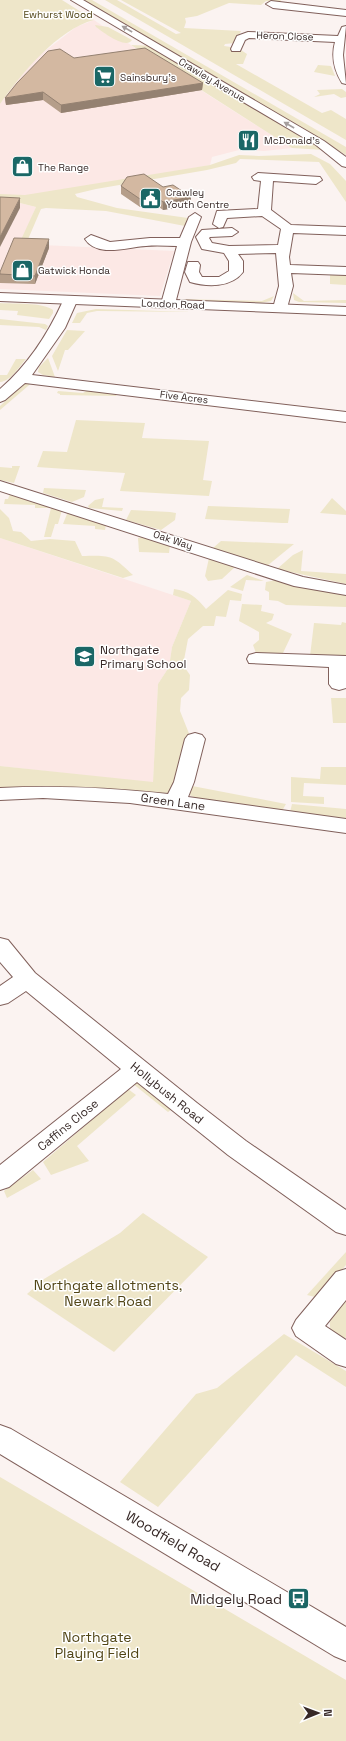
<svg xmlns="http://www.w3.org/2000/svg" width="346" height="1741" viewBox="0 0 346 1741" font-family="'Space Grotesk',sans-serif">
<rect width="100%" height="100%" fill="#fbf3f1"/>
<g fill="#fce8e5">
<path d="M94 20 144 54 292 148 264 151 239 150 212 157 210 165 200 167 26 197 0 195V104L14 83 35 59 76 27Z"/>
<path d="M0 198 36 207 20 244 174 251 160 296 0 289Z"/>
<path d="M0 538 191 601 172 647 169 667 158 684 153 783 0 766Z"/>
</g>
<g fill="#eee6c9">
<path d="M0 0H62L94 20C58 29 21 74 0 104Z"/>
<path d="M83 0H92L346 147V155Z"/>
<path d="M105 0H117L176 34 181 33 121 0H281L279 3 266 1 261 5 229 3 197 16 185 18 186 22 184 28 241 31 235 43 225 44 224 46 231 47V51L241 50 247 54 243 64H236L322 113 331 110 346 119V140Z"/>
<path d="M95 25 108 27 132 40C126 50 103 32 96 27Z"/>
<path d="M131 45 156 46 324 150 292 148Z"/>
<path d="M318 65 331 66 335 76 314 72Z"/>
<path d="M342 89 346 92V97L341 98 334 94 314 97 320 94 317 90Z"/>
<path d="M311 154 330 164 346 181V202L319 162 240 159 236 163 207 170 96 189 75 194 77 197 117 208 188 218 185 226 106 211 46 208 41 209 26 244H19L36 207 0 198V194L25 195 210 165 239 155 259 156Z"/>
<path d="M330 273H346V285L330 284Z"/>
<path d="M293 293 304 301 346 300V303L299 302 294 300Z"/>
<path d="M274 296 271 301 261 303 189 301 178 299 262 301Z"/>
<path d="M0 303C14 304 42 302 53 310V313L49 319 17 315 18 311 0 310Z"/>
<path d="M96 309 193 312 97 311 87 313 80 323H72L77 313Z"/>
<path d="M0 319 45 324 48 326 46 330 39 327 0 325Z"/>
<path d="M67 330 85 331 68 350H65L58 371 52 356Z"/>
<path d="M48 358 55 377 43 375 38 372 39 367Z"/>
<path d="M16 359H26C19 367 11 381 0 382V375H7Z"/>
<path d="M29 379 35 380 0 410V406Z"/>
<path d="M88 390 118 392 116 396 60 395V394L57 393 58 391 83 393Z"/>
<path d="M76 420 145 423 142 438 209 441 203 480 212 481 209 496 120 491 125 473 37 467 43 451 67 452Z"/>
<path d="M12 466H20L14 483 0 480V467L12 468Z"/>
<path d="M44 488 86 490 84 497 72 502 43 493Z"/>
<path d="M10 494 62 510 58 524H55L51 537H44L51 508H35V505L4 504 5 499H8Z"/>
<path d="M104 498 102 507 123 508 122 511 89 508 88 506 95 500Z"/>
<path d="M332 498 346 511V515L320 513Z"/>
<path d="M208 506 290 509 288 523H282L205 519Z"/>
<path d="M0 509 9 518 13 531 21 532 31 541 50 539 75 541 82 556C111 555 112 555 133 575L123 578 0 538Z"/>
<path d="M131 510 170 512 176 513 175 520 161 530 126 520Z"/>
<path d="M67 514H71L106 525 105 530 95 529V526L63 524Z"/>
<path d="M142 537 170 545 169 553 139 552 138 538Z"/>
<path d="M221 541 294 544 267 566 213 548Z"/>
<path d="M303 550 301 571 346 574V584L277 569 293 555Z"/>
<path d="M209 558 236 566 222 579 208 581 205 576Z"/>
<path d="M247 575 264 581 246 580 243 591 230 587Z"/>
<path d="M276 580 346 594V607L286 605 278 601 269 600V592L265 590 266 582Z"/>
<path d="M174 589C189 591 196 597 206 609L228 590 242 594 241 601 230 600 226 617 216 616 214 626H203L188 639 183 665 190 675 189 690 181 698 180 711 190 736 171 799 0 790V766L153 782 158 684 169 667 172 647 191 601 173 595Z"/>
<path d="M242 604 262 605 261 611 274 614 272 620 266 623 292 634 283 653H256L253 645 259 640V632L239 621Z"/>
<path d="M342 622 346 623V658L310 656 314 623 341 625Z"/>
<path d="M331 698H346V723H333Z"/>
<path d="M321 767H346V785L304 783 303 796 324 797V804L291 802V777L320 779Z"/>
<path d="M187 785 286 804 282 811C258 808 202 806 185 792Z"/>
<path d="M292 804 346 809V818L290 812Z"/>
<path d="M132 1083H139L175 1107 168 1112Z"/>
<path d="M128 1089 136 1095 77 1146 89 1161 51 1175 43 1162Z"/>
<path d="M33 1170 41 1179 7 1198 4 1191Z"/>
<path d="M143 1213 208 1257 114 1352 27 1294 44 1279 120 1233Z"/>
<path d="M346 1252V1265L319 1296 315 1297 307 1295Z"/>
<path d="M346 1296V1337L343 1341 331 1332C327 1316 336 1307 346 1296Z"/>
<path d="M284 1334 346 1371V1387L296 1355 158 1507 120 1482 196 1394 217 1388Z"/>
<path d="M0 1477 346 1680V1741H0Z"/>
</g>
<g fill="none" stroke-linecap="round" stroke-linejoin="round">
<defs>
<g id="minor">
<path d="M271 1 346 10V16L273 8 266 4Z"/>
<path d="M346 26 343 55 346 84 342 83C334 70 331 57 335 42L249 38 245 40 240 51H232L231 49 237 36 248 32 338 36 342 27Z"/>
<path d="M258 173 320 177 322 180 316 184 273 181 271 210 291 225 346 227V235L293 233 289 257 290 265 346 267V275L291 273 293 286 287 308 285 311H275L273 308 279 286 276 253 238 254 243 261V272C231 288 207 287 190 282L185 272 188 262H198L200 265 199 272 202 277H219L229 271V261L224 253 202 249 196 237 202 230 232 228 238 232 232 236 210 237 209 238 212 243 229 246 278 245 281 229 262 216 227 218 223 227 219 228 213 224 217 211 258 209 261 181 254 180 252 177Z"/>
<path d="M195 213 201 217 191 242 175 304 173 307H163L161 304 177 246C167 246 157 245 146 246 128 247 97 258 85 239L91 235 110 242 150 238H180L189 217Z"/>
<path d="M70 297 75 298 77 301 65 328 32 375 346 412V422L25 383 5 400 0 402V389C28 365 48 334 63 301L65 298Z"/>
<path d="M0 481 303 577 346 585V595L294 586 0 491Z"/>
<path d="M256 653 346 656V688L339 690 332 688 329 684V667L249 663 247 659 249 655Z"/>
<path d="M195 733 202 735 205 739 194 782 188 797 346 819V833L130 803 43 798 0 800V788C57 785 112 788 168 794L174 782 185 739 188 735Z"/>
<path d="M0 938 8 940 35 973 197 1103 246 1141 346 1210V1235L336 1232 228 1155 137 1082 9 1187 0 1190V1165L121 1069 26 991 8 1003 0 1005V986L13 977 0 962Z"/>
<path d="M346 1269V1300L325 1326 346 1340V1367L336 1364 296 1336 292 1328 296 1320 336 1272Z"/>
<path d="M0 1425 11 1429 346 1627V1661L334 1656 0 1454Z"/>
</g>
<g id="major">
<path d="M71 0H83L324 141 346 157V167L342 166 316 145Z"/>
<path d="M0 293 346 307V315L0 301Z"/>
</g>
</defs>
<use href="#minor" stroke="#81605b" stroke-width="2"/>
<use href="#major" stroke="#81605b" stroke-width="2"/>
<use href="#minor" fill="#fff" fill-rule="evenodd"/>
<use href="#major" fill="#fff" fill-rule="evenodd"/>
</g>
<g fill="#b59e8a">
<path d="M74 58 203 83 202 90 61 113 43 100 6 105 5 98Z"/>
<path d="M121 186 191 197V205L163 210 155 204 140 207 121 194Z"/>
<path d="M49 248 35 284 0 283V272Z"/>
</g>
<g fill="#948171">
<path d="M203 83 202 90 61 113V105Z"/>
<path d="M43 92V100L6 105 5 98Z"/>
<path d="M155 196V204L140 207V199Z"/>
<path d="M191 197V205L163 210V202Z"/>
<path d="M20 198V208L0 247V237Z"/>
<path d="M49 239V248L35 284V276Z"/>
</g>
<g fill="#d3b8a1" stroke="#948171">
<path d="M145 48 203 83 61 105 43 92 5 98 17 83 48 51 60 49 74 58Z"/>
<path d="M144 174 163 187 173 185 191 197 163 202 155 196 140 199 121 186 127 177Z"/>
<path d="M0 197 20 198 0 237Z"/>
<path d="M14 238 49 239 35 276 0 274V272Z"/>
</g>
<defs><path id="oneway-solid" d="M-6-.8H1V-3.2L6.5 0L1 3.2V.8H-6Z"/></defs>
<g fill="#a59e9d">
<use href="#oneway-solid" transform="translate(127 29) rotate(-150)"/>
<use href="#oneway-solid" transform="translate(289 125) rotate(-150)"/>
</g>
<defs>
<symbol id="supermarket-square" viewBox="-11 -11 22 22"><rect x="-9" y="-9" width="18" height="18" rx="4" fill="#1a6766" stroke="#fff"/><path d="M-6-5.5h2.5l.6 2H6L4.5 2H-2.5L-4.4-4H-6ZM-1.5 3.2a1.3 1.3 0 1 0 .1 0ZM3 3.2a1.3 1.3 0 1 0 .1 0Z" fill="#fff"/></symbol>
<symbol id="restaurant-square" viewBox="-11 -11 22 22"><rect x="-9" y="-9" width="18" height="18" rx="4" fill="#1a6766" stroke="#fff"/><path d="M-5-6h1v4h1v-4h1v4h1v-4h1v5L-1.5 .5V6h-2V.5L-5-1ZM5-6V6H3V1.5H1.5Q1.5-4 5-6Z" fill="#fff"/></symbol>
<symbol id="shop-square" viewBox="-11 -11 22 22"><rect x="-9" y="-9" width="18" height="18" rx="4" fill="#1a6766" stroke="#fff"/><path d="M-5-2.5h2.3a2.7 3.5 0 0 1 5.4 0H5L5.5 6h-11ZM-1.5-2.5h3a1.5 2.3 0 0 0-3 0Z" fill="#fff"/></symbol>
<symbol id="civic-square" viewBox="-11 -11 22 22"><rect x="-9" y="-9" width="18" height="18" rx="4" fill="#1a6766" stroke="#fff"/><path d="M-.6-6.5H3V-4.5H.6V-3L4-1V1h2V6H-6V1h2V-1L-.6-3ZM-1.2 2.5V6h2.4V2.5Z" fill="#fff"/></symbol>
<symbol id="school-square" viewBox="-11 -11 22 22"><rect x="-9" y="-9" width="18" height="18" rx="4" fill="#1a6766" stroke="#fff"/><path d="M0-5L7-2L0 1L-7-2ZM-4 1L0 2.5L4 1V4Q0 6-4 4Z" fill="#fff"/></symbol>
<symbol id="bus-square" viewBox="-11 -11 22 22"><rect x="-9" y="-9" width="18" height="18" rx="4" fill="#1a6766" stroke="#fff"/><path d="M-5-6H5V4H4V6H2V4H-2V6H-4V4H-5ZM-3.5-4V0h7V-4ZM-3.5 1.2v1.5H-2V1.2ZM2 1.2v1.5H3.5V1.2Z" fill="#fff"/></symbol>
</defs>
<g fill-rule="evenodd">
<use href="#supermarket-square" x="92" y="64" width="25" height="25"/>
<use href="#restaurant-square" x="236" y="128" width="25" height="25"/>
<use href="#shop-square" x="10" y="154" width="25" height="25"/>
<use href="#civic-square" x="138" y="186" width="25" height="25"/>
<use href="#shop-square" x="10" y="258" width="25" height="25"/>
<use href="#school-square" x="72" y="644" width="25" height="25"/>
<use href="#bus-square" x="286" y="1586" width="25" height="25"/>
</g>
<g text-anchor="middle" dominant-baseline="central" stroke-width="3" stroke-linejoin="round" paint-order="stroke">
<g font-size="10" fill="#514516" stroke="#fff">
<text x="58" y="14">Ewhurst Wood</text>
</g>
<g font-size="10" fill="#362826" stroke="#fff">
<text transform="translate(285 36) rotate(2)">Heron Close</text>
<text transform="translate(212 80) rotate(31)">Crawley Avenue</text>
<text transform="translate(173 304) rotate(2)">London Road</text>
<text transform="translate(184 397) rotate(7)">Five Acres</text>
<text transform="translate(173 540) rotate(18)">Oak Way</text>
</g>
<g font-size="10" fill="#362826" stroke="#fff" text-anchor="start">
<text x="120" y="77">Sainsbury's</text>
<text x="264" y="140">McDonald's</text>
<text x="38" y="167">The Range</text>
<text x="166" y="192">Crawley<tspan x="166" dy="12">Youth Centre</tspan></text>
<text x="38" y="270">Gatwick Honda</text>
</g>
<g font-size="12" fill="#362826" stroke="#fff" text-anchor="start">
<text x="100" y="650">Northgate<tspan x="100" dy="14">Primary School</tspan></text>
</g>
<g font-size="12" fill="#362826" stroke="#fff">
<text transform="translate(173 802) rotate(8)">Green Lane</text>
<text transform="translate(167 1093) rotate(39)">Hollybush Road</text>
<text transform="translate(68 1125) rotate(-39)">Caffins Close</text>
</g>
<g font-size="14" fill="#514516" stroke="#fff">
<text x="108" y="1285">Northgate allotments,<tspan x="108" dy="16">Newark Road</tspan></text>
<text x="97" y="1637">Northgate<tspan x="97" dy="16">Playing Field</tspan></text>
</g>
<g font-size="14" fill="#362826" stroke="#fff">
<text transform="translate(173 1541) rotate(30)">Woodfield Road</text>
</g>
<g font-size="14" fill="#362826" stroke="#fff" text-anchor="end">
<text x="282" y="1599">Midgely Road</text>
</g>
</g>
<g transform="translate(318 1713) rotate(89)" stroke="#ffffff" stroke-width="3" paint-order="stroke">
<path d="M0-3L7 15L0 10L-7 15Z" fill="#362826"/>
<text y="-6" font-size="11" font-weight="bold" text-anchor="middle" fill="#362826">N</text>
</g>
</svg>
